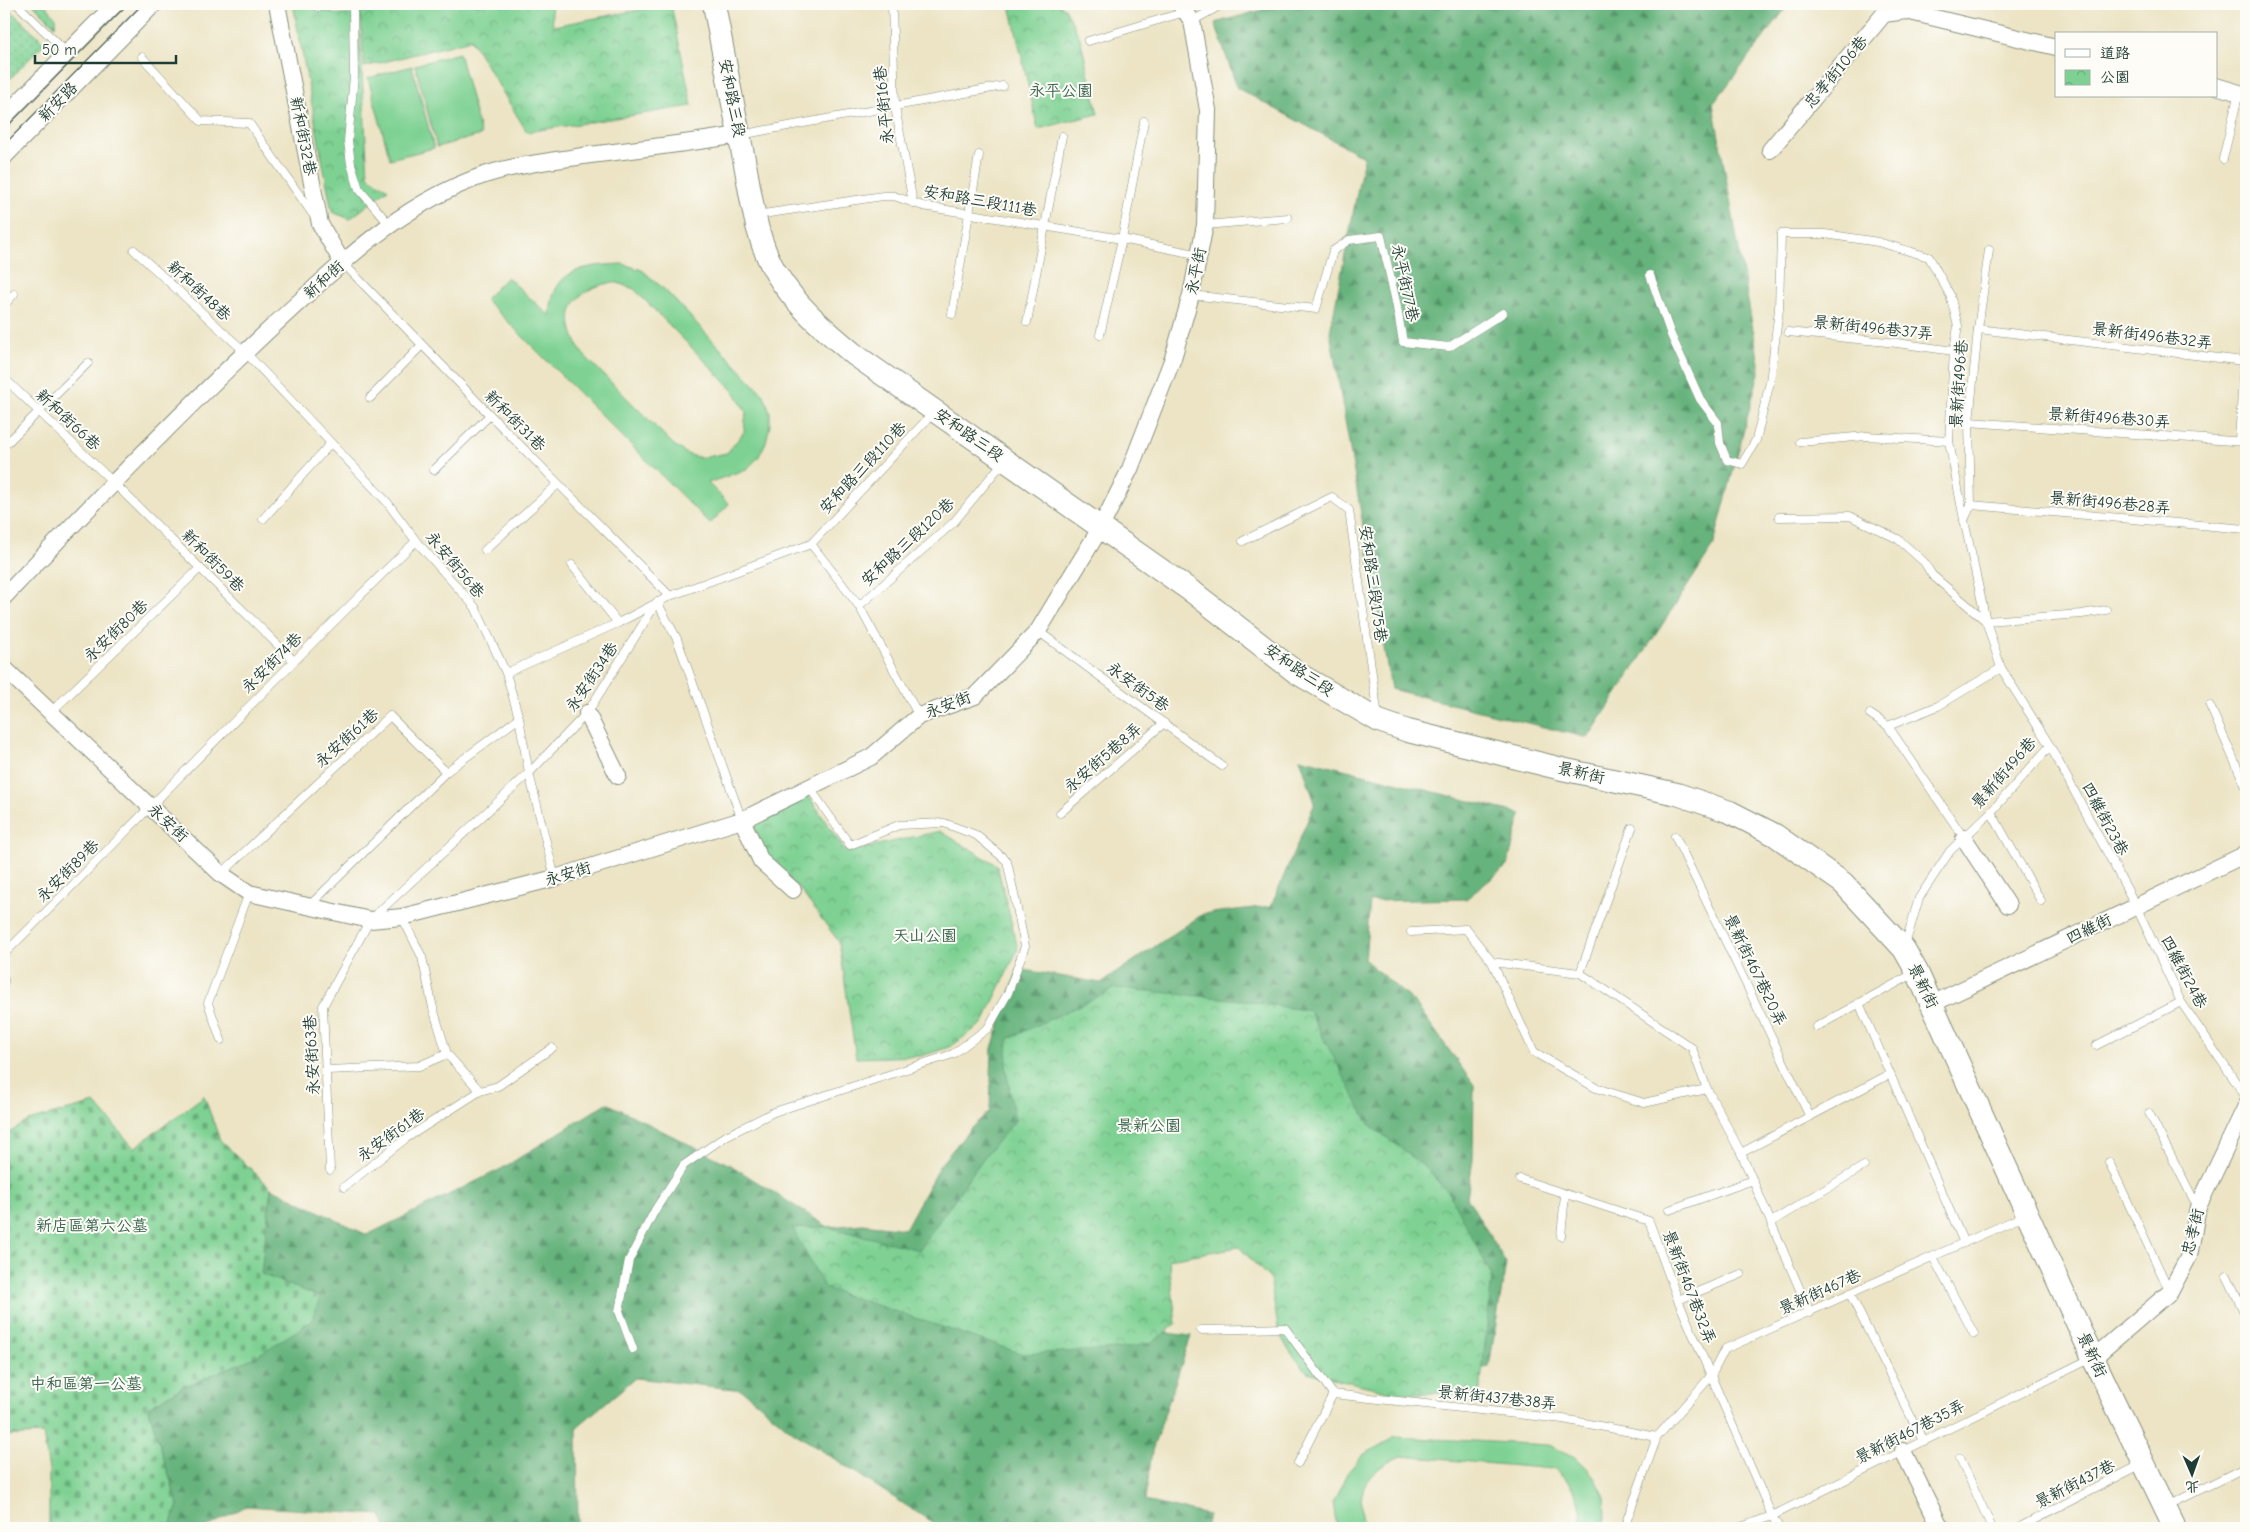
<svg xmlns="http://www.w3.org/2000/svg" width="2250" height="1532" viewBox="0 0 2250 1532" font-family="'Comic Neue','LXGW WenKai TC',sans-serif">
<defs>
<pattern id="grass-dots" width="8" height="8" patternUnits="userSpaceOnUse" patternTransform="scale(1.25)"><rect width="8" height="8" fill="#7ed193"/><path d="M2 2h.1M6 6h.1" fill="none" stroke="#67ab79" stroke-width="1.8" stroke-linecap="round"/></pattern>
<pattern id="forest-firs" width="22" height="20" patternUnits="userSpaceOnUse" patternTransform="scale(1.25)"><rect width="22" height="20" fill="#66b37d"/><path d="M5 1l3.5 6h-7zM16 11l3.5 6h-7z" fill="#539367"/></pattern>
<pattern id="cemetery-stones" width="16" height="16" patternUnits="userSpaceOnUse" patternTransform="scale(1.25)"><rect width="16" height="16" fill="#7ed193"/><path d="M2 7V4a2 2 0 0 1 4 0v3zM10 15v-3a2 2 0 0 1 4 0v3z" fill="#67ab79"/></pattern>
<pattern id="park-crowns" width="20" height="18" patternUnits="userSpaceOnUse" patternTransform="scale(1.25)"><rect width="20" height="18" fill="#7ed193"/><path d="M2 6a3 3 0 1 1 6 0M12 15a3 3 0 1 1 6 0" fill="none" stroke="#67ab79"/></pattern>
</defs>
<rect width="100%" height="100%" fill="#fdfcf7"/>
<filter id="ink" filterUnits="userSpaceOnUse"><feTurbulence type="fractalNoise" baseFrequency=".02" numOctaves="2"/><feDisplacementMap in="SourceGraphic" scale="10" xChannelSelector="R" yChannelSelector="G"/><feConvolveMatrix kernelMatrix="1 2 1 2 8 2 1 2 1" color-interpolation-filters="sRGB"/></filter>
<filter id="wash" filterUnits="userSpaceOnUse"><feTurbulence type="fractalNoise" baseFrequency=".0096" numOctaves="4" result="noise"/><feDisplacementMap in="SourceGraphic" scale="20" xChannelSelector="R" yChannelSelector="G"/><feGaussianBlur stdDeviation="1.12" result="paint"/><feColorMatrix in="noise" values="0 0 0 0 0 0 0 0 0 0 0 0 0 0 0 0 0 1.4 0 .05"/><feComposite in="paint" operator="in"/></filter>
<g filter="url(#wash)">
<rect width="100%" height="100%" fill="#ece4c5"/>
<g fill="url(#grass-dots)" stroke="#4e8764">
<path d="M4 4 45 43 4 85Z"/>
<path d="M33 4H45L56 18 55 26Z"/>
</g>
<g fill="url(#forest-firs)" stroke="#427858">
<path d="M1283 4H1789L1713 104 1760 369 1713 547 1588 738 1391 689 1330 332 1364 157 1237 88 1215 23Z"/>
<path d="M1300 758 1521 814 1507 866 1466 899 1370 901 1365 960 1416 1004 1474 1085 1473 1160 1467 1197 1506 1263 1489 1367 1417 1381 1223 1173 1101 1325 1191 1336 1152 1451 1145 1501 1208 1515 1205 1528H941L793 1432 742 1390 635 1378 577 1427 578 1528H386L381 1515 246 1506 206 1528H169L178 1505 148 1407 183 1387 319 1297 261 1274 271 1188 367 1235 503 1168 607 1103 732 1166 828 1227 863 1224 905 1229 940 1165 971 1128 990 1111 992 1048 1018 969 1101 983 1203 914 1271 906 1315 803Z"/>
</g>
<path fill="url(#cemetery-stones)" stroke="#4e8764" d="M204 1096 220 1140 271 1188 261 1274 320 1297 312 1321 255 1357 183 1387 148 1407 178 1505 169 1528H49V1470L43 1434 4 1436V1136L28 1121 95 1103 134 1148Z"/>
<g fill="url(#park-crowns)" stroke="#4e8764">
<path d="M293 4H358L368 176 388 189 350 219 332 212Z"/>
<path d="M360 4H551L553 26 671 4 692 106 527 132 471 40 364 67Z"/>
<path d="M1016 4H1056L1065 8 1080 38 1098 114 1038 129 1010 5Z"/>
<path d="M808 795 846 852 940 831 997 865 1018 949 983 1023 950 1047 921 1056 856 1058 839 942 798 887 770 869 752 821Z"/>
<path d="M1116 988 1241 1000 1309 1011 1369 1124 1426 1168 1450 1195 1492 1276 1480 1393H1396L1307 1372 1288 1349 1279 1333 1270 1279 1239 1247 1169 1259 1176 1324 1152 1343 1119 1349 1023 1354 825 1288 792 1228 828 1227 919 1250 984 1157 1015 1121 1006 1069 1008 1039Z"/>
</g>
<g fill="#7ed193" stroke="#4e8764" fill-rule="evenodd">
<path d="M459 53 481 135 437 147 415 65Z"/>
<path d="M412 66 434 148 390 159 368 78Z"/>
<path d="M623 264 642 270 665 290 764 395 770 412V425L766 442 758 458 747 469 708 483 729 504 710 524 485 299 507 277 550 316C552 268 583 266 623 264ZM615 282 634 289 734 391 746 412 744 432 727 453 701 458 687 454 674 445 583 354C558 315 571 289 615 282Z"/>
<path d="M1395 1437 1549 1445 1577 1458 1594 1475 1605 1497 1606 1518 1602 1528H1579C1587 1503 1572 1483 1553 1469L1401 1456C1366 1471 1354 1491 1365 1528H1337L1333 1503 1347 1473 1363 1455Z"/>
</g>
</g>
<g filter="url(#ink)">
<g fill="none" stroke-linecap="round" stroke-linejoin="round">
<defs>
<g id="lane">
<path d="M17 4 67 53"/>
<path d="M892 4 895 107 913 203"/>
<path d="M318 7 353 6 354 76 348 141 351 164 359 189 389 224"/>
<path d="M1192 21 1223 4"/>
<path d="M1088 41 1185 12"/>
<path d="M142 57 201 121 249 123 314 216"/>
<path d="M740 135 1003 86"/>
<path d="M2223 159 2239 92"/>
<path d="M756 215 883 196H894L923 206 1122 239 1200 255"/>
<path d="M1205 225 1288 218"/>
<path d="M134 250 245 352 387 502 416 541 475 607 506 673 519 718 529 773 555 878"/>
<path d="M1989 250 1978 329 1969 422 1971 505 1964 520 1986 621 2001 668 2050 746 2136 906 2181 1002 2246 1097"/>
<path d="M342 262 490 415 670 596"/>
<path d="M1650 275 1671 335 1700 399 1718 423 1720 443 1727 460 1742 464 1756 440 1770 382 1779 309 1781 234H1825L1878 242 1929 257 1950 295 1958 326 1954 351 1949 441 1964 520"/>
<path d="M1191 295 1316 309 1333 251 1349 240 1381 236 1396 302 1403 342 1449 347 1503 313"/>
<path d="M4 305 14 294"/>
<path d="M952 314 979 155"/>
<path d="M1027 322 1062 136"/>
<path d="M1978 329 2244 361 2239 441"/>
<path d="M1788 332 1897 343 1954 351"/>
<path d="M1100 335 1122 239 1144 121"/>
<path d="M2244 361 2246 340"/>
<path d="M4 378 113 482 293 660"/>
<path d="M370 398 422 345"/>
<path d="M1969 422 2246 442"/>
<path d="M1800 442 1866 436 1949 441"/>
<path d="M4 446 88 363"/>
<path d="M434 470 490 415"/>
<path d="M1971 505 2246 529"/>
<path d="M1779 517 1850 516 1898 539 1924 562 1932 575 1986 621"/>
<path d="M263 519 331 443"/>
<path d="M1243 541 1332 497 1349 510 1378 717"/>
<path d="M811 544 859 606 919 716"/>
<path d="M485 550 558 484"/>
<path d="M572 565 618 623"/>
<path d="M657 602 677 639 742 820"/>
<path d="M859 606 954 522 1004 461"/>
<path d="M1986 621 2082 614 2106 610"/>
<path d="M1038 631 1222 766"/>
<path d="M506 673 618 623 670 596 811 544 933 413"/>
<path d="M2210 706 2246 787"/>
<path d="M51 712 200 568"/>
<path d="M1870 714 1888 726"/>
<path d="M1991 812 2041 901"/>
<path d="M1060 813 1164 723"/>
<path d="M1675 836 1810 1117"/>
<path d="M1964 838 1888 726 1938 706 2001 668"/>
<path d="M221 874 390 716 446 772 519 718"/>
<path d="M310 905 446 772"/>
<path d="M402 917 422 957 433 1008 447 1054 480 1091"/>
<path d="M1411 932 1466 929 1492 962 1580 973 1692 1048 1707 1089 1741 1153 1810 1313"/>
<path d="M1905 945 1919 898 1950 851 1991 812 2050 746"/>
<path d="M4 954C142 817 276 676 416 541"/>
<path d="M1492 962 1534 1052 1596 1088 1644 1103 1707 1089"/>
<path d="M1580 973 1632 828"/>
<path d="M4 979V982"/>
<path d="M1859 1003 1964 1243"/>
<path d="M1816 1027 1915 973"/>
<path d="M221 1040 208 1003 249 893"/>
<path d="M2097 1045 2181 1002"/>
<path d="M327 1070 419 1066 447 1054"/>
<path d="M2149 1113 2197 1206"/>
<path d="M1741 1153 1890 1074"/>
<path d="M2109 1162 2169 1290"/>
<path d="M330 1170 323 1006 370 920 529 773 587 713 657 602"/>
<path d="M1520 1179 1649 1221 1678 1300 1772 1516 1779 1528"/>
<path d="M344 1187 405 1139 480 1091 498 1086 552 1048"/>
<path d="M1669 1210 1753 1180"/>
<path d="M1771 1222 1864 1166"/>
<path d="M1561 1236 1565 1195"/>
<path d="M1933 1257 1974 1334"/>
<path d="M2227 1276 2246 1316"/>
<path d="M1850 1294 1923 1441"/>
<path d="M1678 1300 1741 1274"/>
<path d="M1201 1330 1285 1328 1333 1394"/>
<path d="M633 1349 619 1311 629 1260 655 1210 684 1165 726 1136 774 1112 953 1054 988 1028 1008 993 1025 946 1007 861 976 835 944 823 899 825 850 845 809 787"/>
<path d="M1333 1394 1563 1419 1657 1437"/>
<path d="M1960 1458 1992 1528"/>
<path d="M1298 1463 1333 1394"/>
<path d="M2167 1506 2246 1467"/>
<path d="M1624 1528 1657 1437 1711 1376 1725 1349 2026 1215"/>
<path d="M1738 1528 1772 1516 2092 1358"/>
<path d="M2018 1528 2142 1464"/>
</g>
<g id="street">
<path d="M277 4 320 224 342 262"/>
<path d="M2216 86 2246 95"/>
<path d="M4 117 115 4"/>
<path d="M1770 150 1884 14 1906 11 2056 47"/>
<path d="M4 157 154 4"/>
<path d="M4 597C91 505 179 414 272 327 333 271 392 211 471 180 508 165 551 161 590 155 640 149 689 143 739 135"/>
<path d="M4 668 221 874 249 893 370 920 402 917 555 878 742 820 871 757 919 716 975 696 1038 631 1101 527 1130 469 1173 358 1191 295 1205 225 1208 110 1192 21 1180 4"/>
<path d="M587 713 618 776"/>
<path d="M742 820 761 861 793 890"/>
<path d="M1964 838 2008 905"/>
<path d="M1932 1004 2246 854"/>
<path d="M2093 1358 2170 1292 2189 1256 2198 1207 2246 1106"/>
<path d="M1903 1451 1941 1528"/>
</g>
<path id="secondary" d="M714 4C724 57 734 111 745 164 752 201 756 240 776 273 796 306 825 330 855 355L1194 593 1297 673 1379 721 1408 731 1562 769 1677 794 1730 812 1775 835 1843 883 1904 949 1917 972 2093 1358 2175 1528"/>
</defs>
<use href="#lane" stroke="#86907c" stroke-width="9"/>
<use href="#street" stroke="#86907c" stroke-width="18"/>
<use href="#secondary" stroke="#86907c" stroke-width="24"/>
<use href="#lane" stroke="#fff" stroke-width="8"/>
<use href="#street" stroke="#fff" stroke-width="16"/>
<use href="#secondary" stroke="#fff" stroke-width="22"/>
<g stroke="#1f3d34" stroke-width="1">
<path d="M4 130 128 4"/>
<path d="M4 145 143 4"/>
</g>
</g>
</g>
<g text-anchor="middle" dominant-baseline="central" stroke-width="4" stroke-linejoin="round" paint-order="stroke">
<g font-size="16" fill="#1f3d34" stroke="#fdfcf7">
<text transform="translate(1836 72) rotate(-50)">忠孝街106巷</text>
<text transform="translate(732 98) rotate(79)">安和路三段</text>
<text transform="translate(58 102) rotate(-46)">新安路</text>
<text transform="translate(884 105) rotate(-96)">永平街16巷</text>
<text transform="translate(303 136) rotate(79)">新和街32巷</text>
<text transform="translate(980 201) rotate(10)">安和路三段111巷</text>
<text transform="translate(1196 271) rotate(-78)">永平街</text>
<text transform="translate(324 280) rotate(-42)">新和街</text>
<text transform="translate(1405 283) rotate(78)">永平街77巷</text>
<text transform="translate(199 291) rotate(43)">新和街48巷</text>
<text transform="translate(1873 328) rotate(6)">景新街496巷37弄</text>
<text transform="translate(2152 336) rotate(7)">景新街496巷32弄</text>
<text transform="translate(1959 384) rotate(-86)">景新街496巷</text>
<text transform="translate(2109 418) rotate(4)">景新街496巷30弄</text>
<text transform="translate(68 420) rotate(43)">新和街66巷</text>
<text transform="translate(515 421) rotate(45)">新和街31巷</text>
<text transform="translate(969 435) rotate(35)">安和路三段</text>
<text transform="translate(863 468) rotate(-47)">安和路三段110巷</text>
<text transform="translate(2110 503) rotate(5)">景新街496巷28弄</text>
<text transform="translate(908 542) rotate(-43)">安和路三段120巷</text>
<text transform="translate(213 561) rotate(45)">新和街59巷</text>
<text transform="translate(455 565) rotate(50)">永安街56巷</text>
<text transform="translate(1373 584) rotate(82)">安和路三段175巷</text>
<text transform="translate(116 631) rotate(-44)">永安街80巷</text>
<text transform="translate(272 663) rotate(-45)">永安街74巷</text>
<text transform="translate(1299 670) rotate(34)">安和路三段</text>
<text transform="translate(592 677) rotate(-56)">永安街34巷</text>
<text transform="translate(1138 687) rotate(36)">永安街5巷</text>
<text transform="translate(948 705) rotate(-21)">永安街</text>
<text transform="translate(347 738) rotate(-42)">永安街61巷</text>
<text transform="translate(1103 758) rotate(-41)">永安街5巷8弄</text>
<text transform="translate(1581 773) rotate(13)">景新街</text>
<text transform="translate(2004 773) rotate(-49)">景新街496巷</text>
<text transform="translate(2105 819) rotate(62)">四維街23巷</text>
<text transform="translate(168 823) rotate(43)">永安街</text>
<text transform="translate(68 871) rotate(-45)">永安街89巷</text>
<text transform="translate(568 874) rotate(-17)">永安街</text>
<text transform="translate(2089 929) rotate(-26)">四維街</text>
<text transform="translate(1755 970) rotate(64)">景新街467巷20弄</text>
<text transform="translate(2184 972) rotate(62)">四維街24巷</text>
<text transform="translate(1923 986) rotate(64)">景新街</text>
<text transform="translate(312 1055) rotate(-93)">永安街63巷</text>
<text transform="translate(391 1135) rotate(-36)">永安街61巷</text>
<text transform="translate(2193 1232) rotate(-76)">忠孝街</text>
<text transform="translate(1689 1287) rotate(69)">景新街467巷32弄</text>
<text transform="translate(1820 1292) rotate(-24)">景新街467巷</text>
<text transform="translate(2092 1355) rotate(65)">景新街</text>
<text transform="translate(1497 1398) rotate(6)">景新街437巷38弄</text>
<text transform="translate(1910 1432) rotate(-27)">景新街467巷35弄</text>
<text transform="translate(2075 1484) rotate(-27)">景新街437巷</text>
</g>
<g font-size="16" fill="#37624c" stroke="#fdfcf7">
<text x="1061" y="91">永平公園</text>
<text x="925" y="936">天山公園</text>
<text x="1149" y="1126">景新公園</text>
<text x="92" y="1226">新店區第六公墓</text>
<text x="86" y="1384">中和區第一公墓</text>
</g>
</g>
<rect width="2250" height="1532" fill="none" stroke="#fdfcf7" stroke-width="20"/>
<rect x="2055" y="32" width="162" height="65" fill="#fdfcf7" stroke="#a4b0a9"/>
<rect x="2065" y="49" width="25" height="8" fill="#ffffff" stroke="#a4b0a9"/>
<text x="2100" y="58" font-size="15" fill="#1f3d34">道路</text>
<rect x="2065" y="70" width="25" height="15" fill="url(#park-crowns)" stroke="#a4b0a9"/>
<text x="2100" y="82" font-size="15" fill="#1f3d34">公園</text>
<g transform="translate(2192 1474) rotate(178)" stroke="#fdfcf7" stroke-width="4" paint-order="stroke">
<path d="M0-4L9 19L0 12L-9 19Z" fill="#1f3d34"/>
<text y="-8" font-size="14" font-weight="bold" text-anchor="middle" fill="#1f3d34">北</text>
</g>
<path d="M35 55v8h141v-8" fill="none" stroke="#1f3d34" stroke-width="2.5"/>
<text x="42" y="55" font-size="15" fill="#1f3d34" stroke="#fdfcf7" stroke-width="4" paint-order="stroke">50 m</text>
</svg>
